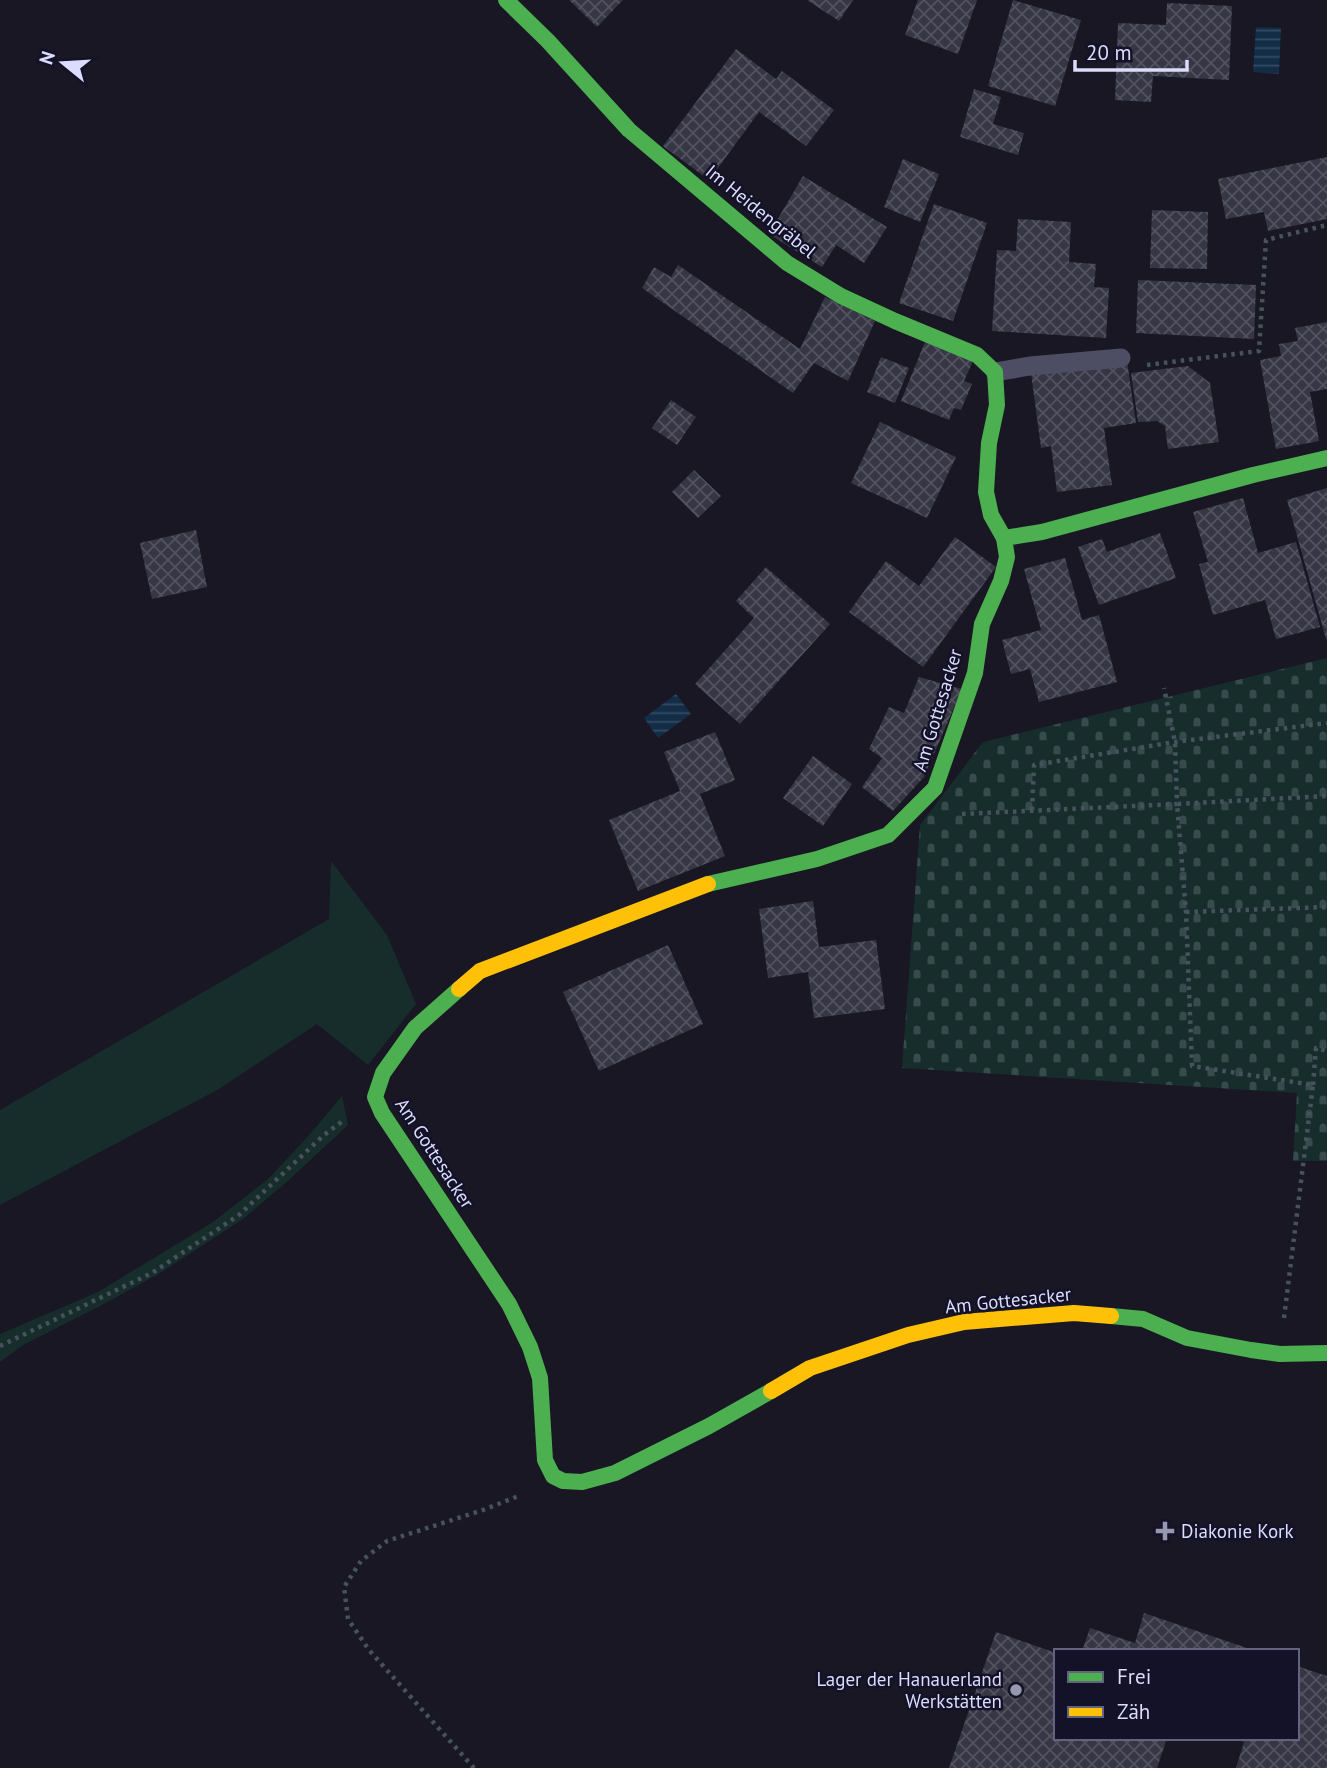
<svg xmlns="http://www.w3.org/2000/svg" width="1327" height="1768" viewBox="0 0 1327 1768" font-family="'PT Sans',sans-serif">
<defs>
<pattern id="cemetery-stones" width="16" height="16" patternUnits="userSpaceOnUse" patternTransform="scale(1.75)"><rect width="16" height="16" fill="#162d2c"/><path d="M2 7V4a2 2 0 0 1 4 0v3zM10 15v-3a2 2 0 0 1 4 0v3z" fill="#374b4c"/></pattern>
<pattern id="water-rules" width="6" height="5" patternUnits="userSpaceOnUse" patternTransform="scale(1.75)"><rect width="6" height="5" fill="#132d47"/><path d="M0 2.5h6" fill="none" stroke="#354b62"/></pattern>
<pattern id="building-cross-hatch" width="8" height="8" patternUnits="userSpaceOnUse" patternTransform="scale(1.75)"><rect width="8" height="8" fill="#363644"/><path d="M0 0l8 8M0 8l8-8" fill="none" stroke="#525260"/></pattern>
</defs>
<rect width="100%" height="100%" fill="#181723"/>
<g fill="#162d2c">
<path d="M331 861 387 935 416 1004 368 1065 317 1024 219 1089 0 1205V1110L329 919Z"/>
<path d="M342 1096 348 1125 289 1180 243 1219 157 1275 100 1306 23 1345 0 1362V1334L98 1292 213 1222 268 1179 310 1134Z"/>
</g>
<path fill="url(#cemetery-stones)" d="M1327 658V1161H1293L1297 1093 902 1068 920 825 983 742Z"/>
<g fill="url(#water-rules)">
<path d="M1256 27 1281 28 1279 74 1253 72Z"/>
<path d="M676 694 691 714 658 738 644 718Z"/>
</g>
<g fill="url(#building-cross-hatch)">
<path d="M569 0H623L597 27Z"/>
<path d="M807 0H853L839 21Z"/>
<path d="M918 0H977L958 54 905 35Z"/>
<path d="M1013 0 1081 20 1055 106 988 86Z"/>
<path d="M1167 3 1232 6 1229 80 1153 76 1151 102 1115 100 1118 23 1166 25Z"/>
<path d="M736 49 776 79 782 71 834 110 806 146 759 112 709 180 663 146Z"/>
<path d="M974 89 1001 97 993 124 1024 133 1018 155 960 137Z"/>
<path d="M1327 157V219L1268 231 1264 212 1226 219 1218 179Z"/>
<path d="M903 159 939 174 920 222 884 207Z"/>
<path d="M803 176 887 227 864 263 836 245 822 267 769 234Z"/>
<path d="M934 204 987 223 953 321 899 303Z"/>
<path d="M1152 210 1208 212 1207 269 1150 268Z"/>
<path d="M1018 219 1071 222 1069 262 1096 264 1094 287 1109 288 1106 338 992 331 997 250 1016 251Z"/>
<path d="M678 265 800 349 825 297 875 321 848 381 814 363 793 393 642 288 654 267 671 277Z"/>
<path d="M1138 280 1256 285 1254 339 1136 333Z"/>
<path d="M1327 322V389L1310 392 1319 441 1276 449 1260 360 1281 356 1279 344 1298 341 1295 328Z"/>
<path d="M925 342 973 361 964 381 972 384 961 410 954 408 949 420 901 401Z"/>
<path d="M881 357 909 368 895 403 867 392Z"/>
<path d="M1127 361 1136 423 1104 428 1112 485 1057 492 1051 446 1041 448 1031 373Z"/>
<path d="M1188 366 1210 383 1219 442 1168 449 1165 426 1157 421 1138 422 1131 373Z"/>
<path d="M671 400 696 417 677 445 652 428Z"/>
<path d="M880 422 956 457 927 518 851 483Z"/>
<path d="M694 470 721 496 698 518 672 492Z"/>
<path d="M1327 488V639H1326L1287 500Z"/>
<path d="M1243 498 1258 553 1296 542 1320 627 1276 639 1265 600 1213 615 1199 564 1208 562 1193 512Z"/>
<path d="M196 530 207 587 152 599 140 543Z"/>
<path d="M1160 533 1176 578 1099 605 1078 547 1102 539 1107 552Z"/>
<path d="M955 537 996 567 923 667 849 612 886 561 919 586Z"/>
<path d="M1065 558 1082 620 1099 615 1117 682 1039 702 1030 669 1011 674 1002 640 1041 630 1024 569Z"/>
<path d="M766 567 830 624 740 724 695 684 754 618 736 601Z"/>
<path d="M919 677 962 689 924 777 893 811 862 787 882 758 869 749 889 707 904 713Z"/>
<path d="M715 732 735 780 700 794 725 856 638 891 609 820 680 791 664 752Z"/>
<path d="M813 756 852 784 823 826 783 798Z"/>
<path d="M813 901 819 947 876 940 885 1009 814 1018 808 972 768 978 759 909Z"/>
<path d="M668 945 703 1024 599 1071 563 992Z"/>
<path d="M1144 1613 1253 1650V1651H1082L1090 1628 1135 1643Z"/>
<path d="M996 1632 1056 1653V1738H1167L1157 1768H949Z"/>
<path d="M1297 1666 1327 1676V1768H1236L1244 1742 1235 1738H1297Z"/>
</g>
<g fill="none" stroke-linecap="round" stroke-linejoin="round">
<g stroke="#46535d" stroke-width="4.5" stroke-dasharray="3.5 5" stroke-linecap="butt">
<path d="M1147 365 1259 351 1266 240 1327 225"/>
<path d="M1032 810 1034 765 1175 742 1327 723"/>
<path d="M962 814 1177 804 1175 742 1164 688"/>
<path d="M1186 912 1327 907"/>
<path d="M1313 1085 1316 1048 1327 1051"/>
<path d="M1284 1318 1313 1085 1192 1066 1186 912 1177 804 1327 796"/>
<path d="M0 1346 152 1273 239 1215 324 1135 344 1120"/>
<path d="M474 1768 369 1650 348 1619 344 1587 361 1561 387 1541 483 1510 521 1495"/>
</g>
<path stroke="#4d4e63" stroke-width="19" d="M995 372 1030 366 1121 358"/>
<g stroke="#4caf50" stroke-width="16">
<path d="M506 0 548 41 629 130 787 263 841 296 895 321 977 355 995 372 997 405 989 443 986 492 991 515 1004 538"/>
<path d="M708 884 817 859 888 835 935 788 975 673 982 624 1001 581 1007 557 1004 538 1042 532 1253 475 1327 458"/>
<path d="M459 989 415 1028 383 1073 375 1097 382 1113 509 1304 530 1347 540 1378 545 1460 553 1476 563 1481 582 1482 615 1473 709 1426 771 1391"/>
<path d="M1111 1316 1143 1319 1187 1338 1251 1350 1280 1354 1327 1353"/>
</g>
<g stroke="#ffc107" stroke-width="16">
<path d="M459 989 480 971 708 884"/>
<path d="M771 1391 810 1368 908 1335 964 1322 1074 1313 1111 1316"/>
</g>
</g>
<g fill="#9797b0" stroke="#131228" stroke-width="2.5">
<path d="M1161.5 1520.5h7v7h7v7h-7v7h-7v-7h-7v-7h7z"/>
<circle cx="1016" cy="1690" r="7"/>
</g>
<g text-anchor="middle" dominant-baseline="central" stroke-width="5" stroke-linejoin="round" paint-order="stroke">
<g font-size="19" fill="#dcdcfc" stroke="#131228">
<text transform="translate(761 211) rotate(39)">Im Heidengräbel</text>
<text transform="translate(937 710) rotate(-73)">Am Gottesacker</text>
<text transform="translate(435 1153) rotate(57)">Am Gottesacker</text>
<text transform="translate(1008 1300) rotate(-6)">Am Gottesacker</text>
</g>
<g font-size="19" fill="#dcdcfc" stroke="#131228" text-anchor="start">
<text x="1181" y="1531">Diakonie Kork</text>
<text x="1002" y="1679" text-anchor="end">Lager der Hanauerland<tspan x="1002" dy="22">Werkstätten</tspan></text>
</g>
</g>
<rect x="1054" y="1649" width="245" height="91" fill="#131228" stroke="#63637d" stroke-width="2"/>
<rect x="1068" y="1672" width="35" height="10" fill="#4caf50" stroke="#63637d" stroke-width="2"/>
<text x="1117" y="1684" font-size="21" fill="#dcdcfc">Frei</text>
<rect x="1068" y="1707" width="35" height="10" fill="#ffc107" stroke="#63637d" stroke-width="2"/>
<text x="1117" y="1719" font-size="21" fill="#dcdcfc">Zäh</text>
<g transform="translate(63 63) rotate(288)" stroke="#131228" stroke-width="5" paint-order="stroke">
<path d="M0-5L12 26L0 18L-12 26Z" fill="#dcdcfc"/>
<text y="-10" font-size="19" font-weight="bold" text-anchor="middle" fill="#dcdcfc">N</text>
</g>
<path d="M1075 60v10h112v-10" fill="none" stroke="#dcdcfc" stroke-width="3.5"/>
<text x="1086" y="60" font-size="21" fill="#dcdcfc" stroke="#131228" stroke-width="5" paint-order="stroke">20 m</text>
</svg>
